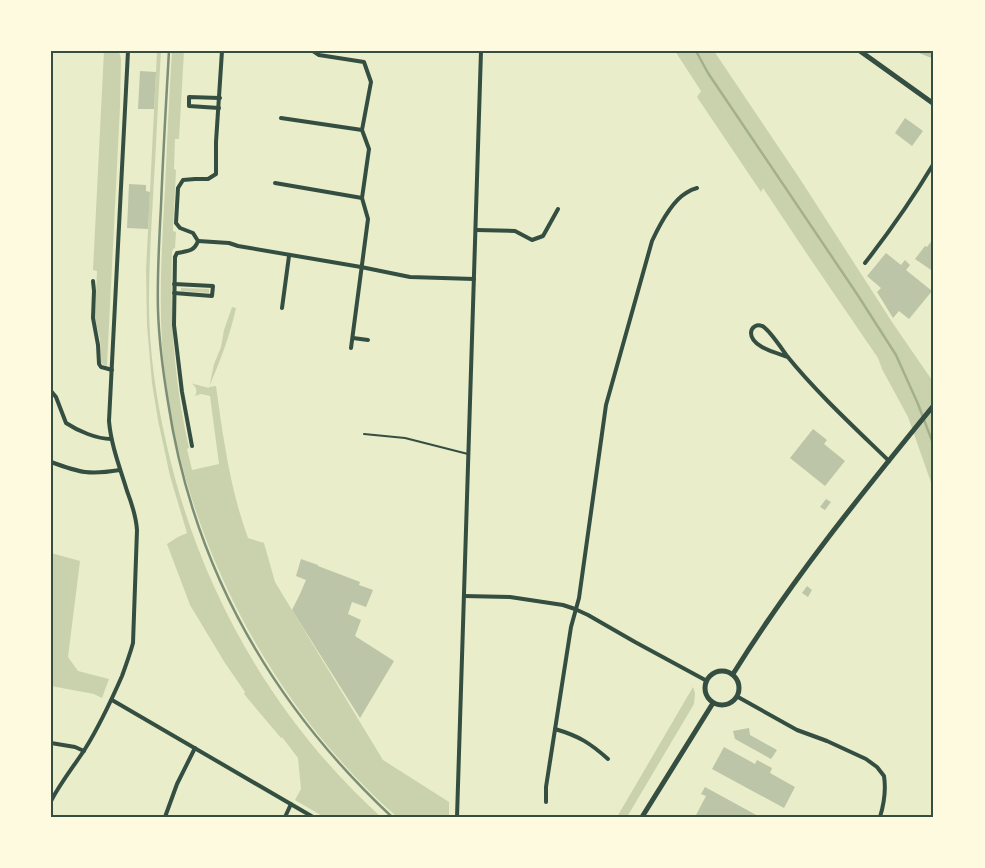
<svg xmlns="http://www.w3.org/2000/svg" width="985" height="868" viewBox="0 0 985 868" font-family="Ubuntu,sans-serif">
<rect width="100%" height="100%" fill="#e9edc9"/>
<g fill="#cad2ad">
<path d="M104 51H116L120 54 121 59 120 107 107 365 106 366 101 363 100 339 95 319 97 271 93 270Z"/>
<path d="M157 51H161C158 100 156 149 153 197 151 232 149 267 149 302 149 350 156 399 167 446 199 588 273 719 381 817H324L295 800 301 789 298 758 282 737 281 738 244 694 245 692 225 663 190 605 167 544 178 537 187 533 170 476 158 420 152 383 147 326 146 270Z"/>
<path d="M172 51H184L179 139H175L174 169 176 170 173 228V231L176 232 175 248 173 249 172 252C170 319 174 382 189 448L187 449 192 470 219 464 210 396 201 394 195 396C198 391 196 385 190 383L209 388 214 364 221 347 224 330 232 307 236 308C230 336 220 361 209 387L216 386C223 437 230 489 248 538L264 543 275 582 383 760 449 802V817H397C264 700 174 521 162 344 159 292 162 241 165 189 167 143 169 97 172 51Z"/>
<path d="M675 51H714L800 179 894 325 934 383V491L908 417 882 369 878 358 807 254 763 188 761 192 697 97 701 91Z"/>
<path d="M181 288 209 289V293L181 291Z"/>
<path d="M51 553 80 561 68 657 78 671 109 679 102 698 94 694 51 686Z"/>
<path d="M693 687 695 693 694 704 627 817H617Z"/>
</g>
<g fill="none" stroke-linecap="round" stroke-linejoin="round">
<path stroke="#a3b18a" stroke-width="2.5" d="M696 51 708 73 857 294 896 355 918 404 934 446"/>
</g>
<g fill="#bcc5a7">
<path d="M920 51H934V59L919 53Z"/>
<path d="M140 71 156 72 154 109H138Z"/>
<path d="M905 118 923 131 912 146 895 133Z"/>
<path d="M129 184 146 185V191L150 192 148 229 127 228Z"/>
<path d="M934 238V272L915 259 925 246 927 247Z"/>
<path d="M886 253 901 265 905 260 910 265 906 270 932 291 909 319 899 311 893 318 877 292 881 288 867 276Z"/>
<path d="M813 429 827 440 824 444 845 461 825 486 790 458Z"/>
<path d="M826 499 831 502 825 510 820 507Z"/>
<path d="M301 559 318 565V566L360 582 359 585 373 590 366 607 352 602 348 614 361 620 355 636 394 661 360 718 292 610 300 594 306 580 296 576Z"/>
<path d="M807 586 812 590 808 597 802 593Z"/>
<path d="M749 728 750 735 777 750 771 759 735 739 733 731Z"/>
<path d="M724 747 755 764 757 760 772 768 770 773 795 787 784 808 712 769Z"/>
<path d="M705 787 760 817H695L706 796 701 794Z"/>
</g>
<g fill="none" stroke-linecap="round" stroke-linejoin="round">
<path stroke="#344e41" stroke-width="2" d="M364 434 405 438 468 454"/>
<g stroke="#344e41" stroke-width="4">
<path d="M313 51 319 55 364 62 371 82 362 130"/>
<path d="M219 108 189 106V97L220 98"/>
<path d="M281 118 362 130 369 149 362 198 368 219 351 348"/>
<path d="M51 140V147"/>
<path d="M275 183 362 198"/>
<path d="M476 230 515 231 532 240 543 236 558 209"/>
<path d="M198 241 229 243 238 246 361 267 410 277 474 279"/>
<path d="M865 263C890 231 913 198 934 163"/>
<path d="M93 281 94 291 93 318 98 345 99 364 101 367 105 368 112 370"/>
<path d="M174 293 212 296 213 286 174 284"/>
<path d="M282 308 289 256"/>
<path d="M353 338 368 340"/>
<path d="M788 357C777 353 751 347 751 333 751 327 757 324 762 326 768 328 782 349 787 356 817 393 854 427 889 461"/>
<path d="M51 391 56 397 66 423C78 431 97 439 111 439"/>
<path d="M192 446 182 392 174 325 175 257 177 253C187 251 194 252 198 241L193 233 180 228 176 223 178 188 183 180 195 179H208L216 174V142L222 51"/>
<path d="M51 462C81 473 89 475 120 470"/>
<path d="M464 596 510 597 563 605 575 609 588 615 635 642 707 681"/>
<path d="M738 697 797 730 827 741 866 759 877 767 884 776C886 789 884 804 880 817"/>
<path d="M112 700 313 817"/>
<path d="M555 729C579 736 590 743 608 759"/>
<path d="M51 743 75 747 84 751"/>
<path d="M51 801C61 782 74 766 85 749 100 725 111 701 122 676 126 665 130 654 133 643L137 530C136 516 132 504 127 491 120 468 111 445 109 421L128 51"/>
<path d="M546 802V787L571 627 579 598 606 405 652 241C659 226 671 202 686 193 689 191 693 189 697 188"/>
<path d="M165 817 177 784 195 748"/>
<path d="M285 817 291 804"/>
<path d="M457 817 481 51"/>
</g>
<g stroke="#344e41" stroke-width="5">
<path d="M860 51 934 104"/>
<circle cx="722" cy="688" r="17"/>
<path d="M733 674C792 579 863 492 934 405"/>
<path d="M642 817 713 703"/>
</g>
<path stroke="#7c8e77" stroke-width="2.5" d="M169 51C166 103 163 154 161 206 159 241 157 276 158 310 159 341 163 372 168 402 193 567 271 704 392 817"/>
</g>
<rect width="985" height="868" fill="none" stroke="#fefae0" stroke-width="105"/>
<rect x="52" y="52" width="880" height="764" fill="none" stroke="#344e41" stroke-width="2"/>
</svg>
